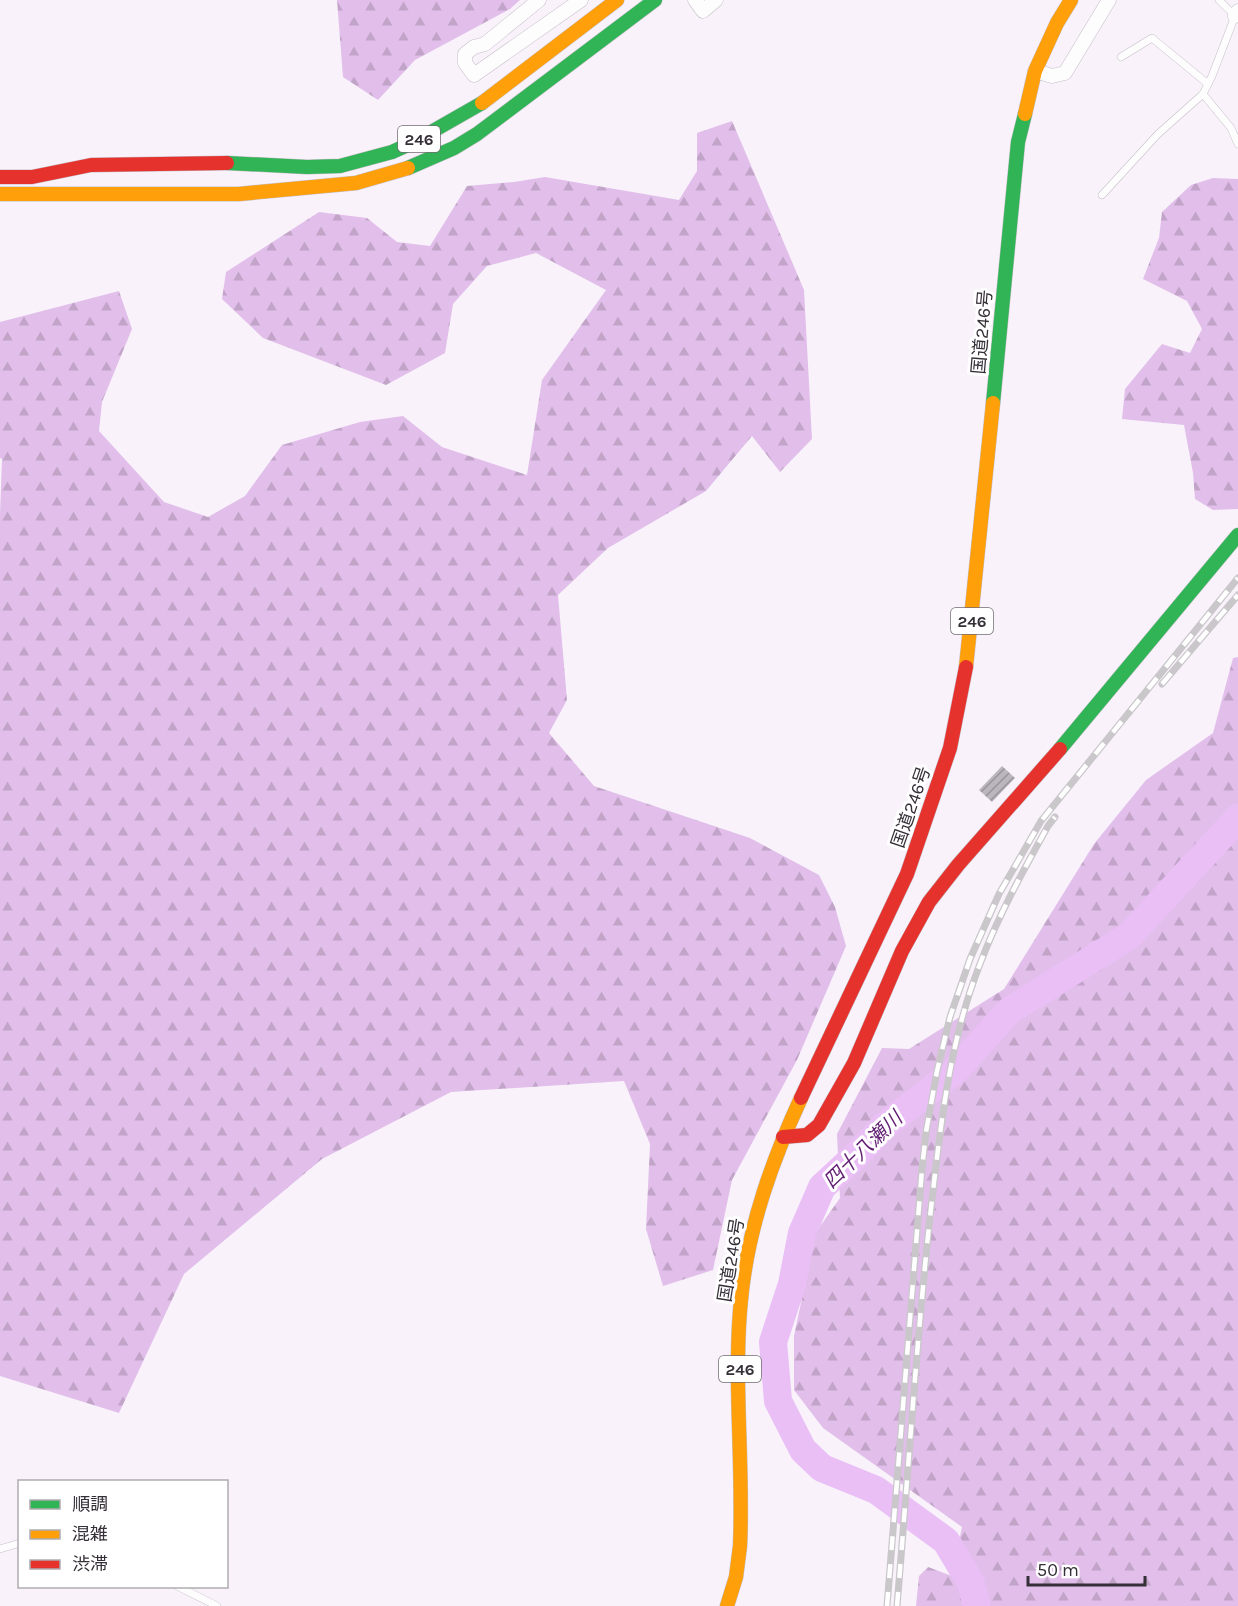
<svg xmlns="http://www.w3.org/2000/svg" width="1238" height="1606" viewBox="0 0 1238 1606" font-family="Karla,'Noto Sans JP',sans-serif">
<defs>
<pattern id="forest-firs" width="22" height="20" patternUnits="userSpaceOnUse" patternTransform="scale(1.5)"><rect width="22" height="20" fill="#e1bfea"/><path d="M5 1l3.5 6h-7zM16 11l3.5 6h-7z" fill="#c2a4c9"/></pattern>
<pattern id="building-hatch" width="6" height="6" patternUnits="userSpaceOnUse" patternTransform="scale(1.5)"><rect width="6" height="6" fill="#bbb6bd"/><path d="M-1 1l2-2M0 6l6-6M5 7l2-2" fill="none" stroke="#99949a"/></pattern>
</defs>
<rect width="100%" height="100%" fill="#f9f2fb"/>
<g fill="url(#forest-firs)">
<path d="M337 0H520L510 9 415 60 378 100 343 77Z"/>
<path d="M732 121 804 290 812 439 780 472 752 436 706 491 608 548 558 595 567 700 549 733 594 786 750 838 819 875 835 907 846 946 797 1060 732 1180 713 1270 663 1286 646 1229 650 1144 624 1081 451 1092 322 1159 184 1274 119 1413 0 1376V514L2 459 0 458V322L119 291 132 329 102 402 99 431 164 502 208 517 245 496 282 445 360 422 403 416 442 447 527 475 542 380 606 290 536 253 487 266 453 304 445 353 386 385 263 338 222 299 226 272 319 212 367 218 397 242 430 246 467 186 514 182 545 177 679 200 697 171V133Z"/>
<path d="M1213 178 1238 179V509L1213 510 1195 499 1193 473 1184 425 1122 419 1125 389 1162 344 1190 353 1202 329 1187 301 1143 279 1159 238 1162 212 1191 185Z"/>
<path d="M1238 657V1606H916L919 1576 928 1567 952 1576 962 1527 823 1428 794 1390V1336L816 1232 840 1198 837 1134 882 1048 909 1049 1004 989 1094 844 1146 780 1213 733 1233 658Z"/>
</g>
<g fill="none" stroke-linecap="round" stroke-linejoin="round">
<path stroke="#e9bff5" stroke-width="28" d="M977 1606 971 1583 946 1541 876 1490 822 1468 803 1450 778 1401 773 1342 792 1284 802 1233 822 1187 863 1149 884 1126 955 1071 1009 1011 1129 936 1238 818"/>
</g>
<path fill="url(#building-hatch)" d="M1002 766 1015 778 992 802 979 790Z"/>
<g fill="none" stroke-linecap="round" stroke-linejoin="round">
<defs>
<g id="lane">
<path d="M1121 57 1152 38 1208 84"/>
<path d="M1203 94 1231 128 1238 144"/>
<path d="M1102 195 1158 134 1203 94 1212 76 1235 16 1219 0"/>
<path d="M0 1549 20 1543"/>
<path d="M177 1586 217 1606"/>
</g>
<g id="street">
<path d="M539 0 485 44 474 47 465 54V63L474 75 581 0"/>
<path d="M695 0 703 11 716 0"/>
<path d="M1235 16 1238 11"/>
<path d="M1035 71 1052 76 1065 73 1109 0"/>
</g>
<g id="fast">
<path d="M227 163 307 167 340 166 392 152 412 143 482 103"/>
<path d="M408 168 454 148 477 134 655 0"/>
<path d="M993 403 1018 142 1025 114"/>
<path d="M1060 749 1238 535"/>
</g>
<g id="slow">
<path d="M482 103 617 0"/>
<path d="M1025 114 1035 71 1057 23 1071 0"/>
<path d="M0 194H239L356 183 408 168"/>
<path d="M966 667 993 403"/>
<path d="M727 1606 736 1577 740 1546C744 1461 732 1374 742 1290 750 1222 773 1159 801 1098"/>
</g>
<g id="jam">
<path d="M0 177H32L91 165 227 163"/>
<path d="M801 1098 907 874 950 748 966 667"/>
<path d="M783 1137 807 1135 819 1125 854 1063 902 951 929 902 958 865 1060 749"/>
</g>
</defs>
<use href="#lane" stroke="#c4bec6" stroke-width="8"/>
<use href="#street" stroke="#c4bec6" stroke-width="15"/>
<use href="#fast" stroke="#c4bec6" stroke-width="15"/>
<use href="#slow" stroke="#c4bec6" stroke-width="15"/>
<use href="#jam" stroke="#c4bec6" stroke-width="15"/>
<use href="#lane" stroke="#fefdfe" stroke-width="7"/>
<use href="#street" stroke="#fefdfe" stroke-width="14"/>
<use href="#fast" stroke="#30b455" stroke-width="14"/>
<use href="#slow" stroke="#ff9f0a" stroke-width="14"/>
<use href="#jam" stroke="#e5322d" stroke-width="14"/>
<defs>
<g id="rail">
<path d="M1162 684 1238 595"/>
<path d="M887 1606 922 1169 926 1132 937 1071 950 1017 970 959 999 894 1041 821 1238 578"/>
<path d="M897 1606C908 1476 916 1347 930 1217 940 1132 948 1045 980 964 998 916 1023 871 1048 826L1055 817"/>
</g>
</defs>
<use href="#rail" stroke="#c9c7ca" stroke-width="7"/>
<use href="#rail" stroke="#fff" stroke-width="4.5" stroke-dasharray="14" stroke-linecap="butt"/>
</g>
<g text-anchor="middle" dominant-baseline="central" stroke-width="6" stroke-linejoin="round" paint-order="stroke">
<g fill="#fff" stroke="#726d73" stroke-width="1.5">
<rect x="398" y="126" width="42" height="26" rx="4.5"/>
<rect x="951" y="608" width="42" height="26" rx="4.5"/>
<rect x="719" y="1356" width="42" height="26" rx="4.5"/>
</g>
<g font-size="16" font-weight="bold" fill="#352f37">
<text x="419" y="139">246</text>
<text x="972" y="621">246</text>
<text x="740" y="1369">246</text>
</g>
<g font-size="18" fill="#352f37" stroke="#fff">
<text transform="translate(982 332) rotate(-85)">国道246号</text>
<text transform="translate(911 807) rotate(-71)">国道246号</text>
<text transform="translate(731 1260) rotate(-81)">国道246号</text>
</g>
<g font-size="20" font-style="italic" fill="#611d72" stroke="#fff">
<text transform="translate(863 1150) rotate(-44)">四十八瀬川</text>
</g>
</g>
<rect x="18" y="1480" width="210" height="108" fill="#ffffff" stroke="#aeacaf" stroke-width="1.5"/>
<rect x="30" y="1500" width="30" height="9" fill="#30b455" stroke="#aeacaf" stroke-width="1.5"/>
<text x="72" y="1510" font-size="18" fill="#352f37">順調</text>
<rect x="30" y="1530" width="30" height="9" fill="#ff9f0a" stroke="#aeacaf" stroke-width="1.5"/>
<text x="72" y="1540" font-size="18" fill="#352f37">混雑</text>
<rect x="30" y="1560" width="30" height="9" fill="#e5322d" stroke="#aeacaf" stroke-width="1.5"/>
<text x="72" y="1570" font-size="18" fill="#352f37">渋滞</text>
<path d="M1028 1576v9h117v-9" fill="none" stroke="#352f37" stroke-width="3"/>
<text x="1037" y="1576" font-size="18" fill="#352f37" stroke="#ffffff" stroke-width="4.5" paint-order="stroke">50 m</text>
</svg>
